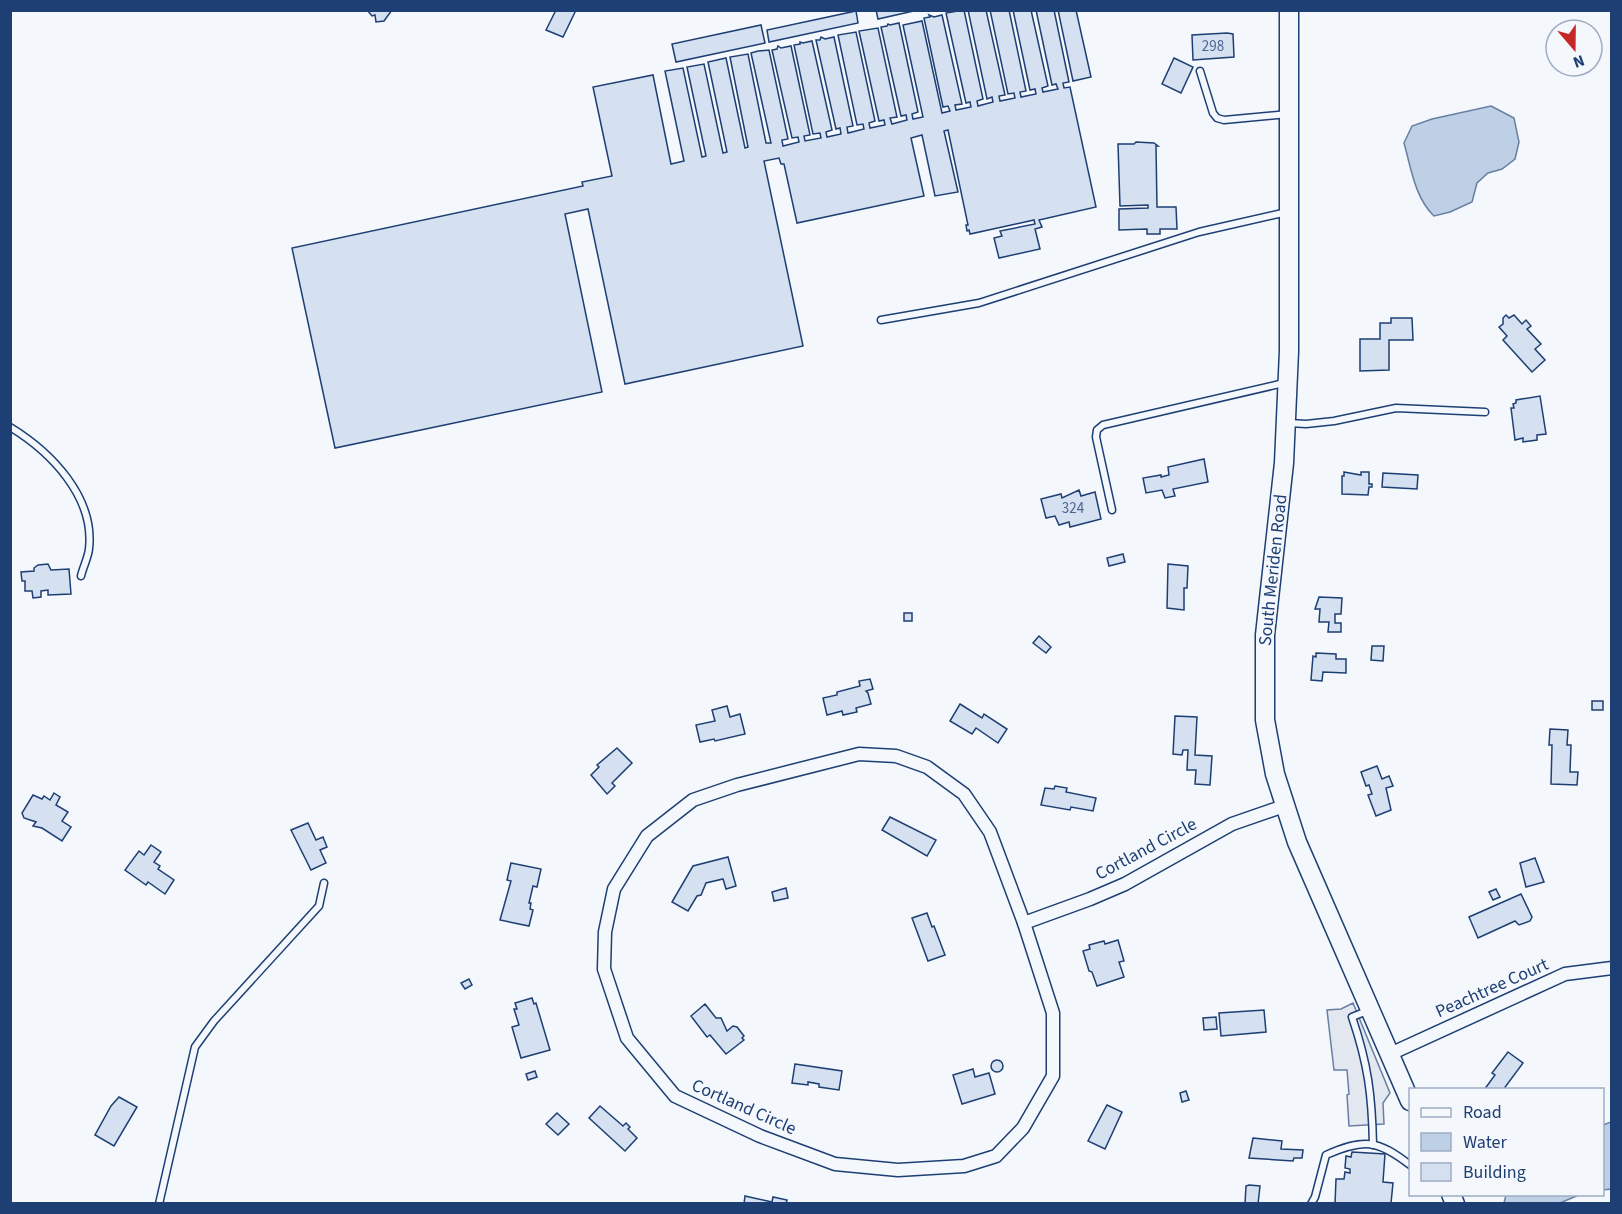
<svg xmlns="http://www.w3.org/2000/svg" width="1622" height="1214" viewBox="0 0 1622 1214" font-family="'Source Sans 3',sans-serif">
<rect width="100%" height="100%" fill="#f4f7fb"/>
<path fill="#e3e8f0" stroke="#687fa3" stroke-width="1.5" d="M1353 1003 1390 1093 1383 1103 1384 1124 1349 1126 1347 1095 1349 1094 1347 1070H1334L1327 1010 1341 1009Z"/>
<g fill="#bed0e5" stroke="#687fa3" stroke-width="1.5">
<path d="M1491 106 1514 118 1519 142 1515 159 1502 169 1488 173 1477 183 1472 202 1450 212 1434 216C1415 198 1411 168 1404 143L1412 126 1432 119Z"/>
<path d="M1611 1122V1189L1603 1190V1125Z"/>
<path d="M1506 1195V1194L1579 1195 1560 1203H1504Z"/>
</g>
<g fill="#d5e0f0" stroke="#1d3f73" stroke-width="1.5">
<path d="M367 10H392L384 21 376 22 375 15 372 16Z"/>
<path d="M556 10H576L563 37 546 30Z"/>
<path d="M876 10H918L878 19Z"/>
<path d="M964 10 983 99 977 101 978 106 993 102 992 97 987 99 968 10H986L1005 95 999 96 1000 101 1015 98 1014 93 1008 94 990 10H1009L1026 91 1020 92 1021 97 1036 94 1035 89 1030 90 1013 10H1031L1048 86 1042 88 1043 92 1058 89 1056 84 1052 85 1036 10H1054L1069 82 1063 83 1064 88 1070 87 1096 207 1039 220 1042 227 1035 229 1040 249 999 258 994 238 1002 236 1000 231 1035 224 1034 220 970 234 969 230 967 231 966 225H968L948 130 944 131 958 192 935 196 922 135 911 138 924 196 797 223 784 164H781L779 158 764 161 803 346 625 384 588 209 565 214 602 392 335 448 292 248 583 186 582 182 612 176 593 87 653 75 671 164 684 161 665 71 683 68 702 157 706 156 687 67 704 64 723 153 727 152 708 62 726 58 745 148 748 147 730 57 748 54 766 143H771L751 53 758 51 769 50 788 139 782 140 783 146 799 142 798 137 792 138 772 50 777 49 778 46 781 48 791 46 810 135 804 136 805 141 821 138 820 133 813 134 794 45 800 44V42L803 43 812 41 832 130 826 132 827 137 841 134 840 128 836 129 816 40H820L821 37 825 39 834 37 853 126 847 127 848 133 864 129 863 124 857 125 838 35 856 32 875 121 869 123 870 128 885 125 884 120 879 121 859 31 878 28 897 117 890 118 892 124 907 120 906 115 901 116 881 27 887 26 888 24 890 25 899 23 918 112 912 114 913 119 923 117 903 25 922 21 942 113 950 111 948 106 943 107 924 18 930 17 929 15 934 17 942 15 962 104 955 105 956 110 971 107 970 102 966 103 946 13Z"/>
<path d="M1058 10H1076L1091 77 1073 81Z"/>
<path d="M856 11 858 23 769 42 767 30Z"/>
<path d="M761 25 765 43 676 62 672 44Z"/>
<path d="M1227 33 1233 34 1234 57 1193 60 1192 35Z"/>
<path d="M1174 58 1193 67 1181 93 1162 84Z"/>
<path d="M1136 142 1154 143 1158 146H1156L1157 207H1176L1177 229H1160V234H1147V229L1119 230V209L1148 208V205L1120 206 1118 144H1134Z"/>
<path d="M1506 315 1509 318 1514 315 1522 324 1526 320 1531 326 1527 329 1541 344 1535 349 1545 360 1532 372 1503 340 1507 336 1499 327 1503 324V318Z"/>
<path d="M1391 318H1412L1413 340H1389V370L1360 371V339H1380V323H1391Z"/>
<path d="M1540 396 1546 434 1537 435V440L1523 442V438L1515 440 1511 408H1514L1513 404 1516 403V400Z"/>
<path d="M1204 459 1208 482 1173 489 1175 496 1165 498 1162 490 1146 493 1143 478 1161 475V477L1169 475 1168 467Z"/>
<path d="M1344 472 1361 475V472H1369V484H1372V487H1369L1368 495 1342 494V476H1344Z"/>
<path d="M1383 473 1418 475 1417 489 1382 487Z"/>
<path d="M1079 490 1081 496 1095 492 1101 519 1070 527 1069 522 1059 525 1055 516 1046 518 1041 499 1061 494 1062 498Z"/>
<path d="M1123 554 1125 562 1109 566 1107 558Z"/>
<path d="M48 564 51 570 69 569 71 594 48 595V590L41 591V597L33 598 32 591H25V581H22L21 572 34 571V568L38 565Z"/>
<path d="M1168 564 1188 566 1187 588H1184V610L1167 608Z"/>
<path d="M1319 597 1342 598 1341 614H1335V623H1341V632H1328L1329 622H1319L1320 609H1315Z"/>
<rect x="904" y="613" width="8" height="8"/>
<path d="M1039 636 1051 647 1046 653 1033 643Z"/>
<path d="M1372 646H1384L1383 661 1371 660Z"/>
<path d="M1316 653 1336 654V659H1346V673L1323 672 1322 681 1311 680 1313 656 1316 657Z"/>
<path d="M870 679 873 689 866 691 868 693 871 704 856 708 857 712 843 715 842 711 827 715 823 698 837 695V692L860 686 859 681Z"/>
<rect x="1592" y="701" width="11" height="9"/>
<path d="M960 704 982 718 984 714 1007 729 998 743 976 728 972 734 950 721Z"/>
<path d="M727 706 730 717 740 714 745 734 715 741 714 739 700 742 696 725 715 721 712 710Z"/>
<path d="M1175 716 1197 717 1195 755 1212 756 1210 785 1195 784 1196 770H1187L1188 750H1183L1182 755 1173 754Z"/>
<path d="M1550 729 1568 730 1567 745H1571L1570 772H1578L1577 785 1551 784 1552 745H1549Z"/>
<path d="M617 748 632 763 612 783 615 786 607 794 591 775 599 767 597 765Z"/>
<path d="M1377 766 1382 779 1389 776 1393 786 1386 788 1391 810 1376 816 1368 795 1372 794 1369 785 1366 786 1361 772Z"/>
<path d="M1055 786 1067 788 1066 792 1096 798 1093 811 1071 807 1070 810 1041 805 1045 788 1054 789Z"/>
<path d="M54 793 60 797 56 805 68 812 62 821 71 827 62 841 42 828 33 826 36 822 24 818 22 813 33 795 42 799 44 796 50 800Z"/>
<path d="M890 817 936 840 927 856 882 830Z"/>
<path d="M308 823 316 840 323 837 327 847 320 850 326 863 311 870 291 830Z"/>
<path d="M151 845 161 852 154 862 160 866 158 869 174 880 165 894 148 882 146 885 125 870 139 851 144 855Z"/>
<path d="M728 857 736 886 726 889 723 879 706 883 701 895 697 896 688 911 672 902 693 866Z"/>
<path d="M1535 858 1544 882 1526 887 1520 863Z"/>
<path d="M511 863 541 869 537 887 533 886 529 903H531L530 909 533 910 529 926 500 920 511 881 507 880Z"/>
<path d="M786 888 788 898 774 901 772 892Z"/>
<path d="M1496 889 1500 897 1493 900 1489 892Z"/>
<path d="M1521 894 1532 917 1530 921 1519 925 1515 921 1478 938 1469 917Z"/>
<path d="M927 913 932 927 934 926 945 955 928 961 912 918Z"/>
<path d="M1118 940 1124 961 1119 962 1124 977 1097 986 1092 972 1089 971 1083 951 1090 949 1089 945 1104 941 1105 944Z"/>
<path d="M469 979 472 985 465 989 461 983Z"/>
<path d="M532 998 534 1004 536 1003 550 1050 521 1058 512 1027 519 1025 514 1009H517L515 1003Z"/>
<path d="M705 1004 716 1018H721L727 1031 733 1026 737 1027 744 1036 742 1038 744 1040 726 1054 710 1035 707 1037 691 1016Z"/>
<path d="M1264 1010 1266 1032 1221 1036 1219 1013Z"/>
<path d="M1216 1017 1217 1029 1204 1030 1203 1018Z"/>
<path d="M1508 1052 1523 1063 1503 1090H1484L1495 1075 1492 1073Z"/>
<circle cx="997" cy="1066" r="6"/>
<path d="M795 1064 842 1071 839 1090 819 1087V1084L808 1082V1085L792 1083Z"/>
<path d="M973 1069 975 1077 989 1073 995 1094 962 1104 953 1075Z"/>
<path d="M535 1071 537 1077 528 1080 526 1074Z"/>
<path d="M1186 1091 1189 1100 1182 1102 1180 1093Z"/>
<path d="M119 1097 137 1107 114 1146 95 1135 111 1106Z"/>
<path d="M1107 1105 1122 1112 1105 1149 1088 1141Z"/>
<path d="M600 1106 623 1126 626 1123 630 1127 628 1129 637 1138 625 1151 589 1118Z"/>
<path d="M557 1113 569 1124 558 1135 546 1124Z"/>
<path d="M1253 1138 1282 1141 1281 1149 1303 1150 1302 1158H1294L1293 1161 1249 1158Z"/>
<path d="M1352 1152 1385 1154 1383 1182 1393 1183 1391 1203 1335 1204 1336 1179H1344L1345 1172 1350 1173V1169L1345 1168 1346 1156 1351 1157Z"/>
<path d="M1249 1185 1260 1186 1258 1204H1245L1246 1186Z"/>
<path d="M745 1196 772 1202 773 1197 787 1200 786 1204H744Z"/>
</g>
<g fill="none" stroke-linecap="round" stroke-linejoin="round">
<defs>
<g id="service">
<path d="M1200 71 1213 113 1217 118 1224 120 1288 114"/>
<path d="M881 320 979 303 1199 232 1287 212"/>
<path d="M1289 423 1306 424 1334 421 1396 408 1485 412"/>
<path d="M10 427C51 452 95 497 89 549 88 558 83 567 81 576"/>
<path d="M1112 510 1096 437 1097 430 1103 425 1284 383"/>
<path d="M1367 1011 1352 1017C1368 1064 1372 1095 1373 1145"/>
<path d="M159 1204 195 1047 214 1021 319 906 324 883"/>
<path d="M1311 1204 1315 1197 1326 1155C1364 1138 1378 1140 1410 1165"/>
</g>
<g id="minor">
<path d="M859 754 896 756 927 767 964 794 990 832 1024 923 1053 1013V1076L1023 1128 996 1156 964 1166 898 1170 835 1164 760 1136 675 1096 627 1038 604 969 605 932 614 889 647 836 693 800 737 785Z"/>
<path d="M1024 923 1090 899 1125 884 1232 824 1284 806"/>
<path d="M1390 1054 1565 974 1612 968"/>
</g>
<g id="secondary">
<path d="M1289 10V351L1284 463 1265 635V720L1275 774 1297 842 1410 1101"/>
<path d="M1451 1194 1455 1204"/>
</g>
</defs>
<use href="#service" stroke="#1d3f73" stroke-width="9"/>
<use href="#minor" stroke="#1d3f73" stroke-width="15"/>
<use href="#secondary" stroke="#1d3f73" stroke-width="21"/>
<use href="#service" stroke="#f4f7fb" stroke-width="6"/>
<use href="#minor" stroke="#f4f7fb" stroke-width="12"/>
<use href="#secondary" stroke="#f4f7fb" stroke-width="18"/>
</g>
<g text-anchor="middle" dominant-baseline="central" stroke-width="4.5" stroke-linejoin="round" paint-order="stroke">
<g font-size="15" fill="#4b6792">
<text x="1213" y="46">298</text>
<text x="1073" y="508">324</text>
</g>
<g font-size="18" fill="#1d3f73" stroke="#f4f7fb">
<text transform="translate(1273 570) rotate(-84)">South Meriden Road</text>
<text transform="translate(1146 849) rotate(-28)">Cortland Circle</text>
<text transform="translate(1492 988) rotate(-24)">Peachtree Court</text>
<text transform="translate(744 1107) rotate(24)">Cortland Circle</text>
</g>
</g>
<rect width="1622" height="1214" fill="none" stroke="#1d3f73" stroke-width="24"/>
<rect x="1409" y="1088" width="195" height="108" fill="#f4f7fb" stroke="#9eadc5" stroke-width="1.5"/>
<rect x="1421" y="1108" width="30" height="9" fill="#f4f7fb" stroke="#9eadc5" stroke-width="1.5"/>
<text x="1463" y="1118" font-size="18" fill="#1d3f73">Road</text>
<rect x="1421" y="1133" width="30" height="18" fill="#bed0e5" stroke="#9eadc5" stroke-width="1.5"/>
<text x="1463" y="1148" font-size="18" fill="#1d3f73">Water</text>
<rect x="1421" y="1163" width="30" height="18" fill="#d5e0f0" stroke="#9eadc5" stroke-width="1.5"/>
<text x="1463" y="1178" font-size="18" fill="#1d3f73">Building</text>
<g transform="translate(1574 48) rotate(160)"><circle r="28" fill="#f4f7fb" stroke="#9eadc5" stroke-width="1.5"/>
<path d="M0-4.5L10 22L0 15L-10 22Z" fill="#c62828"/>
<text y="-9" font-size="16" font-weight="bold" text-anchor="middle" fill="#1d3f73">N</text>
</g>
</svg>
